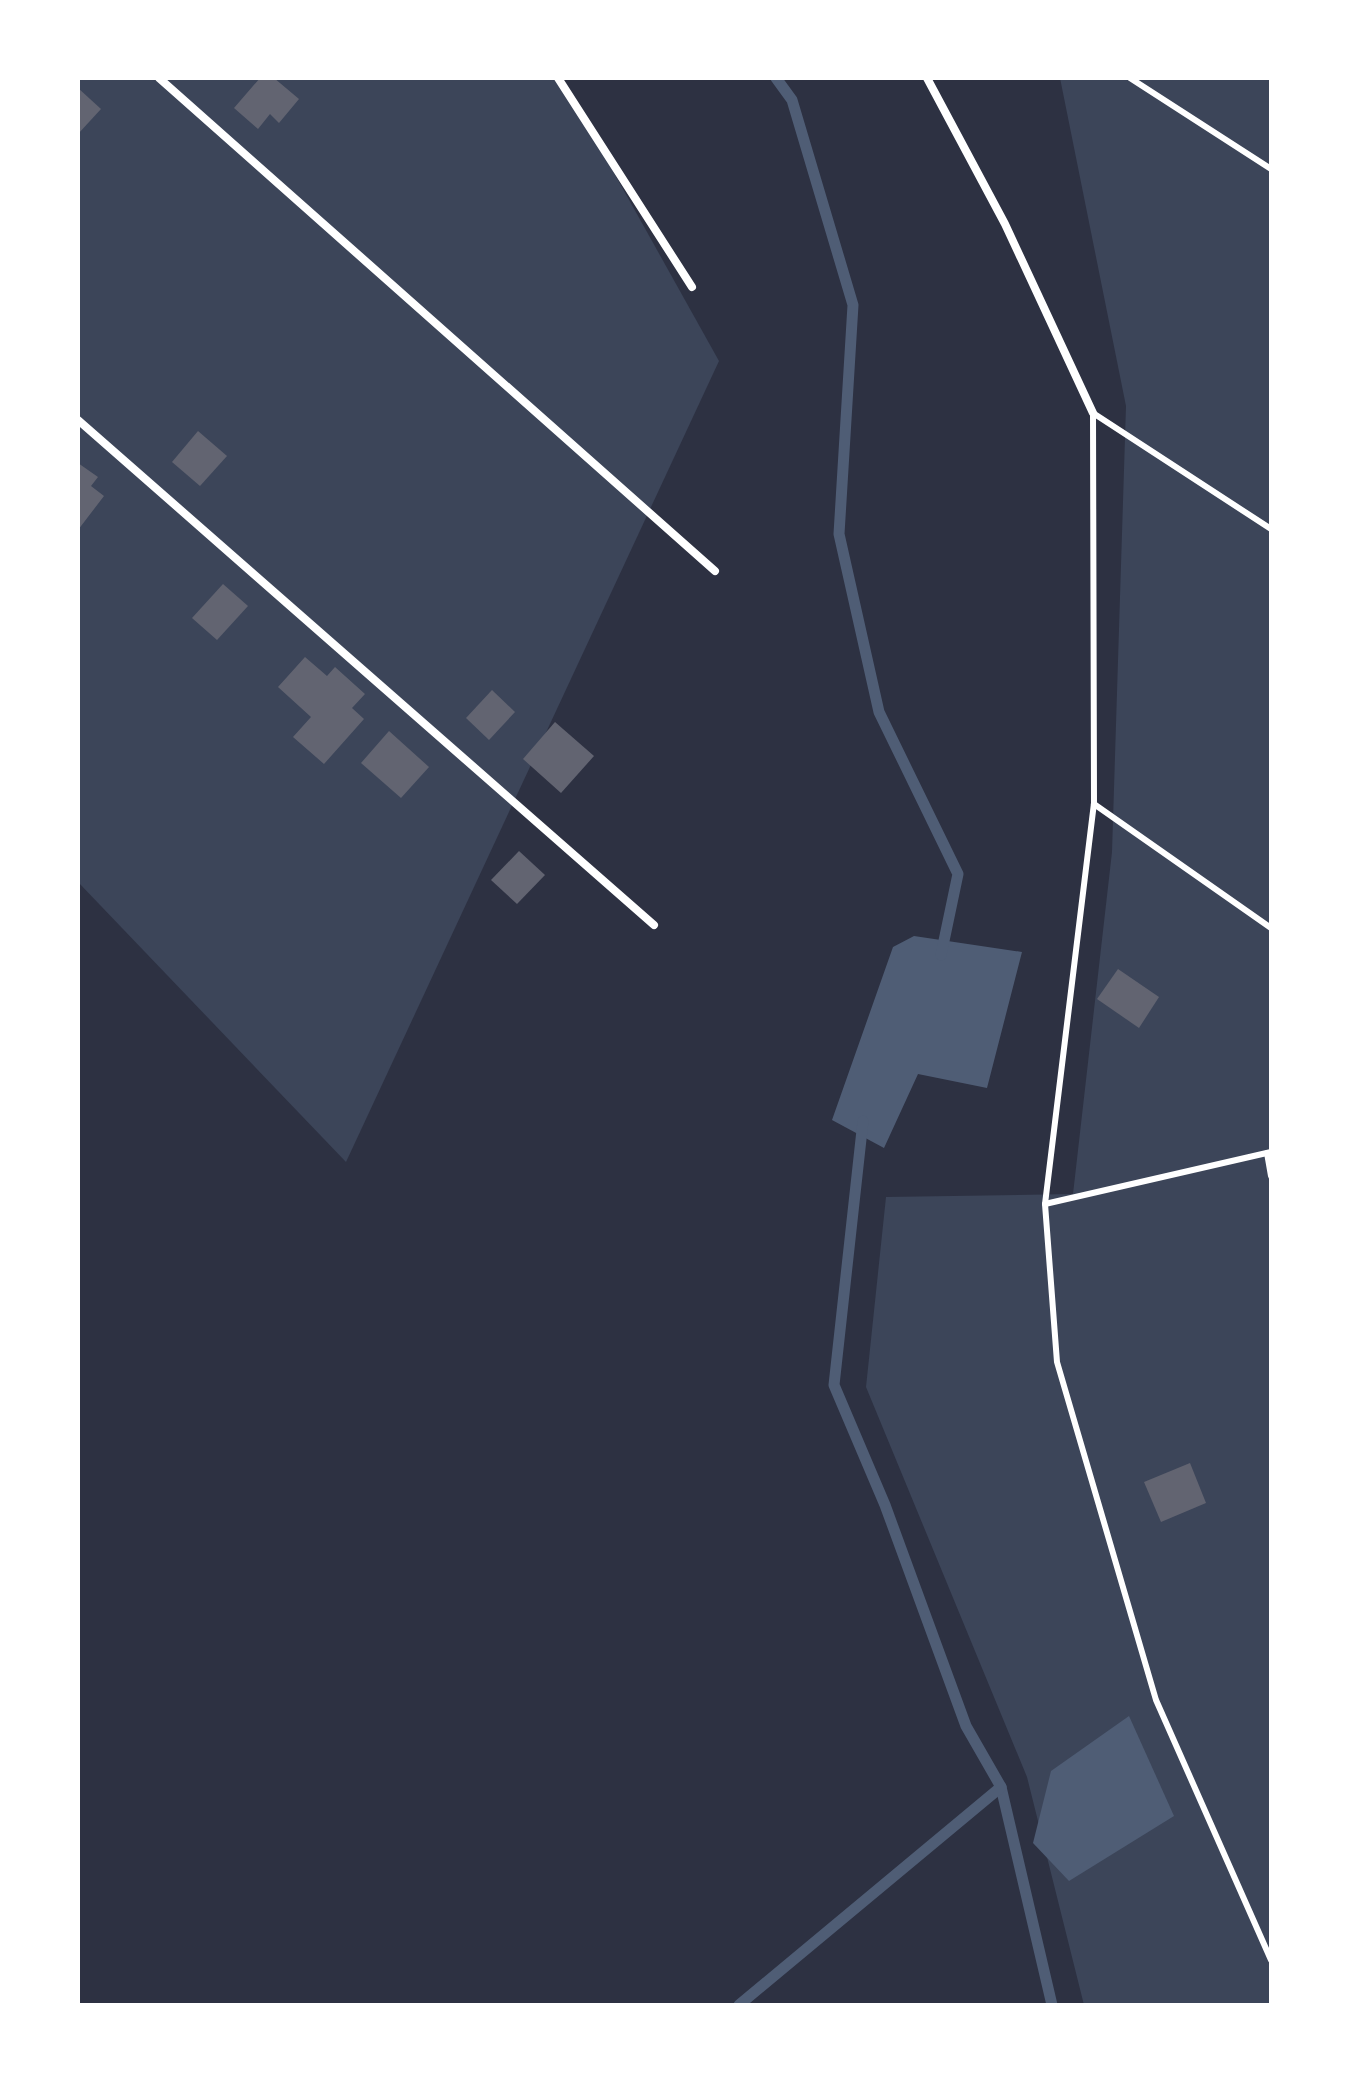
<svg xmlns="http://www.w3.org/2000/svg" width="1349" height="2083" viewBox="0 0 1349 2083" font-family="'Work Sans',sans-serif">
<rect width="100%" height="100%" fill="#2d3142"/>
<g fill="#3c4559">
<path d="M78 78H561L719 361 346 1162 78 882Z"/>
<path d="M1060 78H1271V2005H1084L1027 1777 866 1387 886 1197 1073 1194 1112 852 1126 406Z"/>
</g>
<g fill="#4f5d75">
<path d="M914 936 1022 952 987 1088 918 1074 884 1148 832 1120 893 947Z"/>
<path d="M1129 1716 1174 1816 1069 1881 1033 1843 1051 1771Z"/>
</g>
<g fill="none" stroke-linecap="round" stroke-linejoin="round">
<g stroke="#4f5d75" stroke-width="11">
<path d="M776 78 792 100 853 305 839 534 879 712 958 874 941 955"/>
<path d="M1001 1787 1052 2005"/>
<path d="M739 2005 1001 1787 966 1726 885 1505 834 1385 863 1121"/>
</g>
</g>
<g fill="#626471">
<path d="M260 78H274L299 99 279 123 270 114 258 129 234 108Z"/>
<path d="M78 88 101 109 78 134Z"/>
<path d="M198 431 227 456 200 486 172 462Z"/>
<path d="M78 463 98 477 91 486 104 496 78 530Z"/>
<path d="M223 584 248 606 217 640 192 618Z"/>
<path d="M305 657 327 676 335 667 365 694 352 708 364 719 324 764 293 737 311 717 278 687Z"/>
<path d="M492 690 515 712 489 740 466 718Z"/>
<path d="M555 722 594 756 561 793 523 759Z"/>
<path d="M389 731 429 767 401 798 361 763Z"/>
<path d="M519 851 545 875 517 904 491 880Z"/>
<path d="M1118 969 1159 997 1139 1028 1097 999Z"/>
<path d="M1190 1463 1206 1503 1161 1522 1144 1482Z"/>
</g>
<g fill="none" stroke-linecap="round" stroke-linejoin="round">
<g stroke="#fff" stroke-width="6">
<path d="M1130 78 1271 169"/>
<path d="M1093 413 1094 803 1045 1204 1057 1362 1156 1700 1271 1960"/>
<path d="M1093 413 1271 529"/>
<path d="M1094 804 1271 928"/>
<path d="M1267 1153 1271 1176"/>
<path d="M1045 1204 1271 1152"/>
</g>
<g stroke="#fff" stroke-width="8">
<path d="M159 78 715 571"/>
<path d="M558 78 692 287"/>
<path d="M927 78 1005 224 1093 413"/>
<path d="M78 420 654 925"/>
</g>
</g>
<rect width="1349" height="2083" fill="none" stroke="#ffffff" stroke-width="160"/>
</svg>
